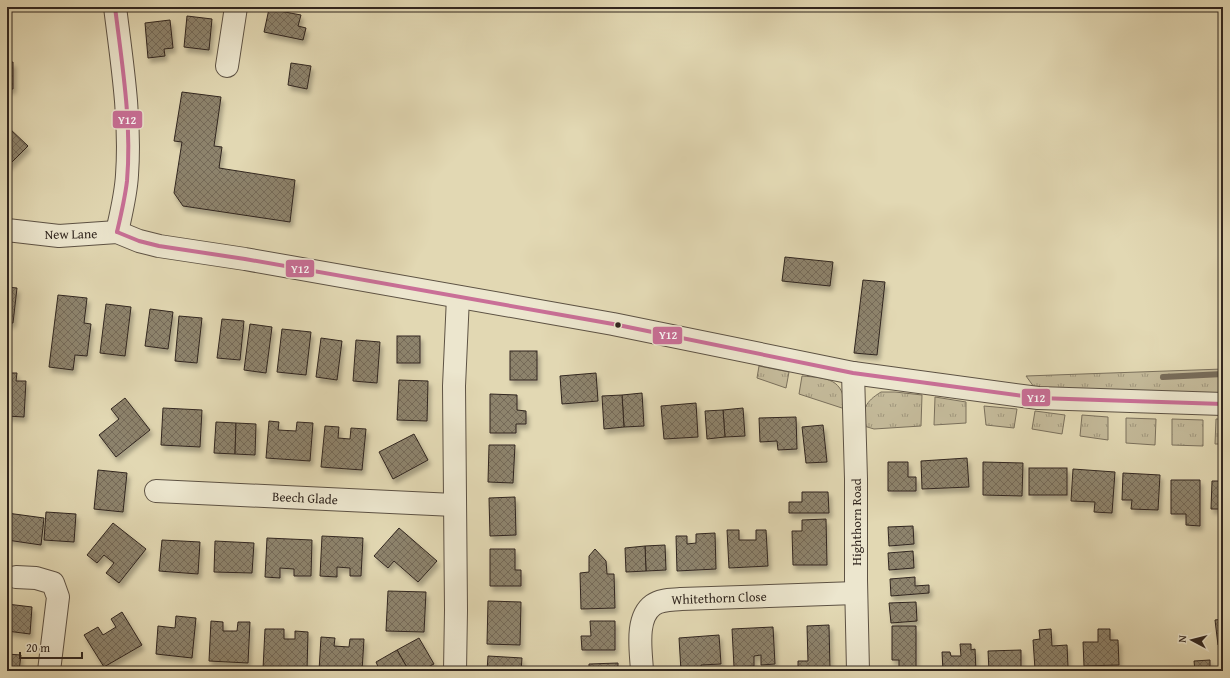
<svg xmlns="http://www.w3.org/2000/svg" width="1230" height="678" viewBox="0 0 1230 678" font-family="'Gentium Book Plus',serif">
<defs>
<pattern id="grass-tufts" width="24" height="20" patternUnits="userSpaceOnUse"><rect width="24" height="20" fill="#c4ba9a"/><path d="M3 7l-1-3M5 7V3M7 7l1-3M15 17l-1-3M17 17v-4M19 17l1-3" fill="none" stroke="#a0977d"/></pattern>
<pattern id="building-cross-hatch" width="8" height="8" patternUnits="userSpaceOnUse"><rect width="8" height="8" fill="#8d836c"/><path d="M0 0l8 8M0 8l8-8" fill="none" stroke="#746b58"/></pattern>
<filter id="shadow"><feDropShadow dx="2.5" dy="4.5" stdDeviation="2" flood-color="#0004"/></filter>
</defs>
<rect width="100%" height="100%" fill="#e2d8b3"/>
<filter id="stains"><feTurbulence type="fractalNoise" baseFrequency=".005" numOctaves="4"/><feColorMatrix values="0 0 0 0 .2 0 0 0 0 .09 0 0 0 0 .02 0 0 0 .5 -.17"/></filter>
<radialGradient id="worn" r=".72"><stop offset=".6" stop-color="#630" stop-opacity="0"/><stop offset="1" stop-color="#630" stop-opacity=".3"/></radialGradient>
<g fill="url(#grass-tufts)" stroke="#7a705c">
<path d="M759 366 789 372 786 388 757 378Z"/>
<path d="M1223 369V393H1168L1034 387 1026 376Z"/>
<path d="M802 376C827 378 844 378 845 409L799 394Z"/>
<path d="M881 392H895L922 395 921 426 874 429 864 426C863 408 865 402 881 392Z"/>
<path d="M935 397 966 402V423L934 425Z"/>
<path d="M984 406 1017 409 1014 428 986 425Z"/>
<path d="M1035 411 1065 415 1062 434 1032 429Z"/>
<path d="M1082 415 1108 417V440L1080 436Z"/>
<path d="M1126 418 1156 419 1155 445 1126 443Z"/>
<path d="M1172 419 1203 420V446L1172 445Z"/>
<path d="M1216 419H1223V444H1215Z"/>
</g>
<g fill="none" stroke-linecap="round" stroke-linejoin="round">
<path stroke="#776c5a" stroke-width="6" d="M1163 377 1223 374"/>
</g>
<g fill="url(#building-cross-hatch)" stroke="#31261f" filter="url(#shadow)">
<path d="M269 9 301 15 298 26 306 28 303 40 264 32Z"/>
<path d="M187 16 212 19 209 50 184 47Z"/>
<path d="M170 20 173 48 164 49 165 56 148 58 145 23Z"/>
<path d="M13 62V89H7V63Z"/>
<path d="M291 63 311 66 307 89 288 85Z"/>
<path d="M182 92 221 97 214 146 222 147 219 168 295 180 290 222 183 206 174 193 182 142 174 141Z"/>
<path d="M9 128 28 146 7 167V130Z"/>
<path d="M785 257 833 262 830 286 782 281Z"/>
<path d="M863 280 885 282 877 355 854 353Z"/>
<path d="M7 287 17 288 13 323H7Z"/>
<path d="M58 295 87 298 84 323 91 324 87 356 75 355 73 370 49 367Z"/>
<path d="M106 304 131 307 125 356 100 353Z"/>
<path d="M150 309 173 312 168 349 145 346Z"/>
<path d="M179 316 202 318 197 363 175 361Z"/>
<path d="M222 319 244 321 240 360 217 358Z"/>
<path d="M250 324 272 327 266 373 244 370Z"/>
<path d="M282 329 311 332 306 375 277 372Z"/>
<rect x="397" y="336" width="23" height="27"/>
<path d="M321 338 342 341 337 380 316 377Z"/>
<path d="M356 340 380 342 377 383 353 381Z"/>
<rect x="510" y="351" width="27" height="29"/>
<path d="M7 373H17L16 381H26L24 417 7 416Z"/>
<path d="M596 373 598 401 562 404 560 376Z"/>
<path d="M399 380 428 381 427 421 397 420Z"/>
<path d="M642 393 644 426 624 427 622 395Z"/>
<path d="M490 394 517 395V410L526 411V424H516V433H490Z"/>
<path d="M622 395 624 427 604 429 602 396Z"/>
<path d="M125 398 150 430 116 457 99 435 119 419 111 409Z"/>
<path d="M696 403 698 437 664 439 661 406Z"/>
<path d="M163 408 202 410 200 447 161 445Z"/>
<path d="M743 408 745 436 725 437 723 410Z"/>
<path d="M723 410 725 437 707 439 705 411Z"/>
<path d="M796 417 797 449 778 450 777 441 760 442 759 418Z"/>
<path d="M269 421 279 422 278 430 296 431 297 422 313 423 310 461 266 458Z"/>
<path d="M216 422 236 423 235 454 214 453Z"/>
<path d="M236 423 256 424 255 455 235 454Z"/>
<path d="M823 425 827 462 806 463 802 427Z"/>
<path d="M325 426 339 427 338 438 350 439 351 428 366 429 362 470 321 467Z"/>
<path d="M414 434 428 460 393 479 379 452Z"/>
<path d="M489 445H515L513 483 488 482Z"/>
<path d="M967 458 969 487 922 489 921 461Z"/>
<path d="M888 462H908V477H916V491H888Z"/>
<path d="M983 462 1023 463 1022 496 983 495Z"/>
<rect x="1029" y="468" width="38" height="27"/>
<path d="M1073 469 1115 472 1112 513 1094 512 1095 502 1071 501Z"/>
<path d="M98 470 127 473 123 512 94 509Z"/>
<path d="M1123 473 1160 475 1158 510 1131 509 1132 500H1122Z"/>
<path d="M1171 480H1200V526L1186 525V514H1171Z"/>
<path d="M1212 481H1223V509H1211Z"/>
<path d="M802 492H828L829 513H789V502H802Z"/>
<path d="M515 497 516 535 490 536 489 498Z"/>
<path d="M46 512 76 514 74 542 44 540Z"/>
<path d="M7 513 44 518 41 545 7 540Z"/>
<path d="M826 519 827 565H793L792 531H802V520Z"/>
<path d="M113 523 146 549 119 583 106 573 114 563 104 555 97 563 87 555Z"/>
<path d="M913 526 914 544 889 546 888 527Z"/>
<path d="M399 528 437 561 418 582 394 561 388 568 374 556Z"/>
<path d="M727 530H739V540H756V530H766L768 566 729 568Z"/>
<path d="M715 533 716 569 677 571 676 536H687V544L696 543V534Z"/>
<path d="M322 536 363 538 361 576H350V568L337 567V577L320 576Z"/>
<path d="M267 538 312 540 311 576H294V569L280 568V578L265 577Z"/>
<path d="M162 540 200 542 198 574 159 571Z"/>
<path d="M215 541 254 543 252 573 214 572Z"/>
<path d="M665 545 666 570 646 571 645 546Z"/>
<path d="M645 546 646 571 626 572 625 548Z"/>
<path d="M490 549H515V570H521V586H490Z"/>
<path d="M595 549 606 561 607 574H614L615 608 581 609 580 573 589 572V556Z"/>
<path d="M913 551 914 568 889 570 888 553Z"/>
<path d="M915 577V586L929 585V593L891 596 890 579Z"/>
<path d="M388 591 426 592 424 632 386 631Z"/>
<path d="M488 601 521 602 520 645 487 644Z"/>
<path d="M916 602 917 621 891 623 889 603Z"/>
<path d="M7 604 32 607 30 634 7 631Z"/>
<path d="M122 612 142 645 104 667 84 635 98 627 103 635 116 627 111 619Z"/>
<path d="M176 616 196 618 192 658 156 654 158 626 175 628Z"/>
<path d="M1223 619V645H1218L1215 620Z"/>
<path d="M211 621 223 622V631H237L238 622H250L248 663 209 661Z"/>
<path d="M590 621H615V650H582L581 636H591Z"/>
<path d="M829 625 830 670 798 671V661H808L807 626Z"/>
<path d="M892 626H916V671H899V660H892Z"/>
<path d="M773 627 775 664 761 665V655L754 656V666L734 667 732 629Z"/>
<path d="M265 629H284V639H295V631L308 632 307 670 263 669Z"/>
<path d="M1051 629 1052 646 1067 645 1068 667 1035 669 1033 640 1040 639 1039 630Z"/>
<path d="M1098 629H1110V640H1118L1119 665 1084 666 1083 642H1098Z"/>
<path d="M719 635 721 664 701 665 702 671H681L679 638Z"/>
<path d="M321 637 335 638 334 646 349 647 350 639H364L362 671H319Z"/>
<path d="M419 638 434 664 420 671H409L397 650Z"/>
<path d="M960 644H971V650L975 649 976 671H943L942 652H950L951 656H961Z"/>
<path d="M397 650 409 671H380L376 662Z"/>
<path d="M1021 650V671H989L988 651Z"/>
<path d="M7 654 21 655 19 671H7Z"/>
<path d="M488 656 522 658 521 671H487Z"/>
<path d="M1210 660V670H1217V671H1195L1194 661Z"/>
<path d="M618 663V671H589V664Z"/>
</g>
<g fill="none" stroke-linecap="round" stroke-linejoin="round">
<defs>
<g id="minor">
<path d="M115 7C122 63 131 119 127 175 126 194 121 214 117 232"/>
<path d="M227 66 236 7"/>
<path d="M7 230 59 236 117 232 139 241 159 246 245 259 534 310 613 324 853 373 1038 398 1223 404"/>
<path d="M853 373 856 479V580L858 671"/>
<path d="M156 491 454 505"/>
<path d="M16 577 36 578 53 583 58 597 49 671"/>
<path d="M455 671 456 610 454 386 458 297"/>
<path d="M642 671C641 651 635 618 653 605 661 599 673 600 681 599L856 593"/>
</g>
</defs>
<use href="#minor" stroke="#5d5244" stroke-width="24"/>
<use href="#minor" stroke="#ece6ce" stroke-width="22"/>
<defs>
<g id="bus-1">
<path d="M115 7C122 64 132 123 127 181 125 198 121 215 117 232"/>
<path d="M117 232 139 241 159 246 245 259 613 324 853 373 1038 398 1223 404"/>
</g>
</defs>
<use href="#bus-1" stroke="#ece6ce" stroke-width="7"/>
<use href="#bus-1" stroke="#c96f97" stroke-width="4"/>
</g>
<circle fill="#31261f" stroke="#ece6ce" stroke-width="1.5" cx="618" cy="325" r="3.5"/>
<g text-anchor="middle" dominant-baseline="central" stroke-width="3" stroke-linejoin="round" paint-order="stroke">
<g font-size="13" fill="#31261f" stroke="#ece6ce">
<text transform="translate(71 234) rotate(-1)">New Lane</text>
<text transform="translate(305 498) rotate(3)">Beech Glade</text>
<text transform="translate(856 522) rotate(-90)">Highthorn Road</text>
<text transform="translate(719 598) rotate(-2)">Whitethorn Close</text>
</g>
</g>
<g stroke="#ece6ce" stroke-width="1.5">
<rect x="112" y="110" width="31" height="19" rx="4" fill="#c96f97"/>
<rect x="285" y="259" width="30" height="19" rx="4" fill="#c96f97"/>
<rect x="652" y="326" width="31" height="19" rx="4" fill="#c96f97"/>
<rect x="1021" y="388" width="30" height="19" rx="4" fill="#c96f97"/>
</g>
<g font-size="11" text-anchor="middle" font-weight="bold" fill="#fff">
<text x="127" y="124">Y12</text>
<text x="300" y="273">Y12</text>
<text x="668" y="339">Y12</text>
<text x="1036" y="402">Y12</text>
</g>
<rect width="1230" height="678" fill="none" stroke="#e2d8b3" stroke-width="24"/>
<rect x="8" y="8" width="1214" height="662" fill="none" stroke="#31261f" stroke-width="2"/>
<rect x="12" y="12" width="1206" height="654" fill="none" stroke="#31261f"/>
<g transform="translate(1192 640) rotate(277)" stroke="#ece6ce" stroke-width="3" paint-order="stroke">
<path d="M0-3L7 15L0 10L-7 15Z" fill="#31261f"/>
<text y="-6" font-size="11" font-weight="bold" text-anchor="middle" fill="#31261f">N</text>
</g>
<path d="M20 652v6h62v-6" fill="none" stroke="#31261f" stroke-width="2"/>
<text x="26" y="652" font-size="12" fill="#31261f" stroke="#ece6ce" stroke-width="3" paint-order="stroke">20 m</text>
<rect width="100%" height="100%" filter="url(#stains)"/>
<rect width="100%" height="100%" fill="url(#worn)"/>
</svg>
